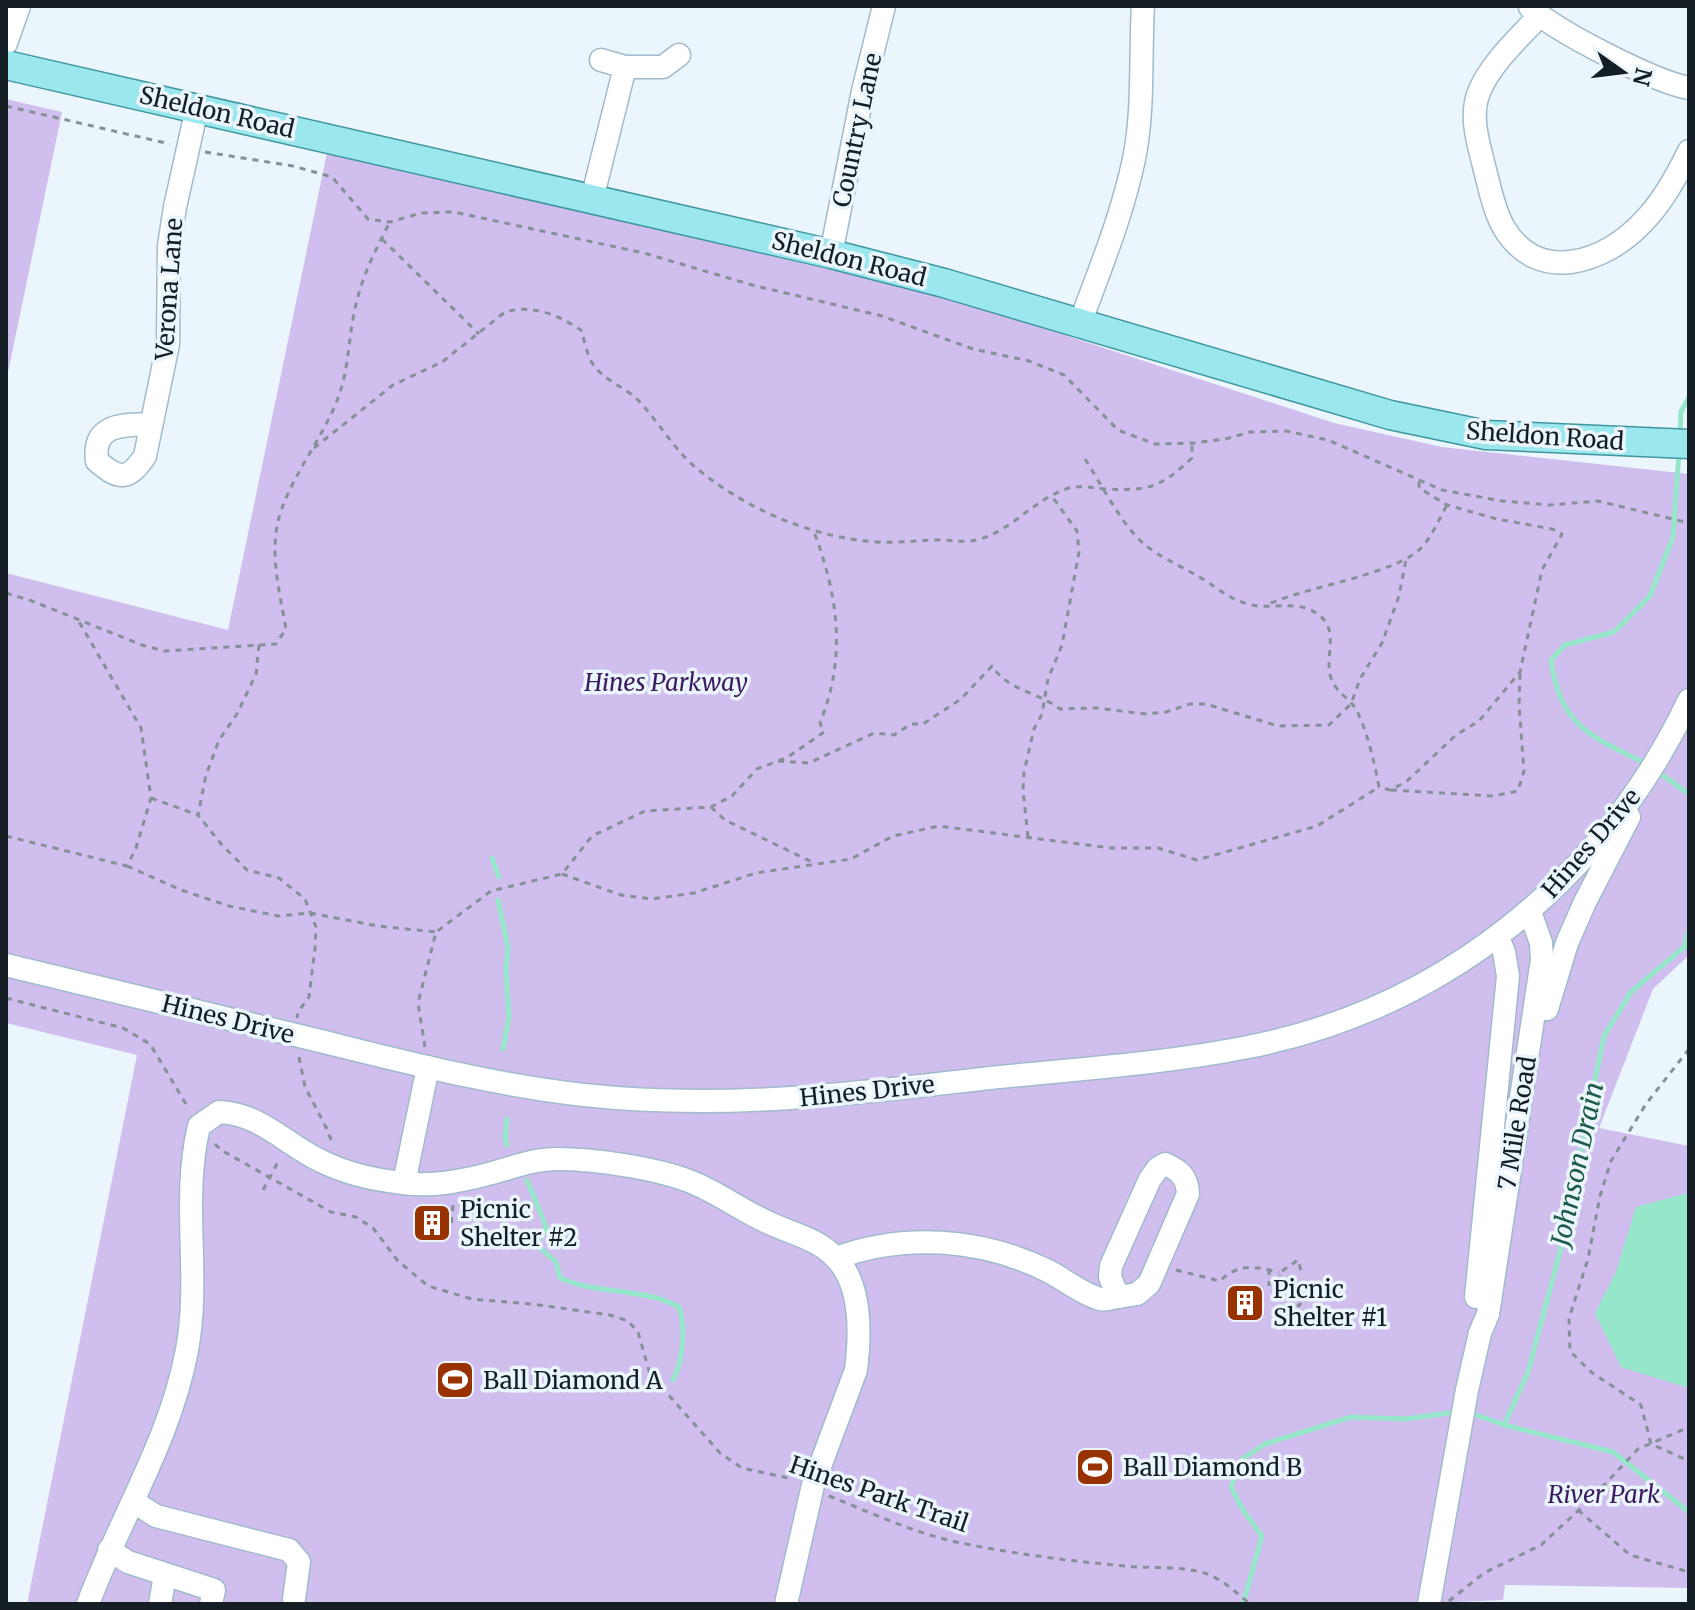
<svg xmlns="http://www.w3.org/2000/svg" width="1695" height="1610" viewBox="0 0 1695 1610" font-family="Merriweather,serif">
<rect width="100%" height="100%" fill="#eaf5fc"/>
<g fill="#cfbeee">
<path d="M6 99 62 112 6 382Z"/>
<path d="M327 153 948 297 1334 423 1442 447 1689 474V955L1653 989 1599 1128 1689 1146V1588L1505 1585 1503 1600 1406 1604H27L137 1055 6 1023V573L228 630Z"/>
</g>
<path fill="#96e6c9" d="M1684 1194 1689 1195V1388L1621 1367 1595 1313 1616 1272 1636 1207Z"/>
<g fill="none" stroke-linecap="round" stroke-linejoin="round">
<g stroke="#96e6c9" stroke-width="5">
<path d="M1680 434 1681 412 1689 397"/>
<path d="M1646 764C1591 736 1560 727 1551 660L1565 645 1614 632 1650 596 1673 537 1679 452"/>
<path d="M1658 772 1689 794"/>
<path d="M492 858 499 877"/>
<path d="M498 900 508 948 506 970 509 1017 503 1049"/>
<path d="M507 1119 505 1138 507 1145"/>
<path d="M527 1180 545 1224 546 1229 538 1241 539 1247 556 1262 560 1278C598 1295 643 1287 679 1307 686 1327 683 1361 673 1380"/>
<path d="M1471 1413 1504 1425 1613 1452 1689 1512"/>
<path d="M1504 1425 1528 1372 1560 1252 1604 1036 1631 992 1684 947 1689 929"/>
<path d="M1243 1604 1262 1536 1243 1510 1231 1487 1241 1460 1265 1444 1351 1417 1405 1419 1457 1412"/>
</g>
<defs>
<g id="minor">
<path d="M1530 7C1555 31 1655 82 1689 88"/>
<path d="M1539 16C1518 39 1491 63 1479 92 1469 117 1479 145 1485 170 1490 189 1494 211 1504 228 1538 285 1605 263 1643 222 1663 202 1677 176 1689 151"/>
<path d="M6 43 19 6"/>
<path d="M625 67H663L679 55"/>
<path d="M592 199 625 67 601 60"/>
<path d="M831 254 863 91 884 6"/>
<path d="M1080 323C1100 269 1122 216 1134 159 1144 110 1140 57 1143 6"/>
<path d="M151 424C124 425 92 423 97 461 119 480 128 481 145 456L168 344 169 246 175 207 197 108"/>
<path d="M6 965C108 990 210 1014 312 1039 402 1061 492 1085 584 1095 721 1110 855 1094 990 1078 1076 1069 1163 1064 1248 1047 1443 1009 1604 879 1689 700"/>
<path d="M1547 1009 1567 943 1585 902 1629 817"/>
<path d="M1165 1164C1181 1171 1187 1177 1188 1194L1149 1284 1137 1294 1118 1297 1110 1277 1111 1266 1150 1179 1158 1168Z"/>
<path d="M404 1183 428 1067"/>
<path d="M836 1258C903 1233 980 1238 1046 1270 1063 1278 1081 1294 1100 1299 1105 1301 1112 1298 1118 1297"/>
<path d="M1476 1297 1508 976 1504 952 1498 938"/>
<path d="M134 1502 156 1516 289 1550 299 1562 294 1599"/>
<path d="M109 1550 128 1562 214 1590 211 1604"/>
<path d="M88 1604C120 1518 170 1441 187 1350 201 1274 181 1202 199 1126L219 1112C259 1113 287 1145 321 1161 347 1174 374 1180 403 1183 433 1187 463 1181 492 1173 514 1167 534 1159 557 1159 594 1159 655 1168 689 1181 715 1191 738 1208 763 1220 792 1235 820 1237 841 1264 862 1292 860 1338 856 1370L813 1485 786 1604"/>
<path d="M160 1604 165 1575"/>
<path d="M1429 1604 1467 1390 1480 1333 1488 1314 1542 960 1541 943 1530 912"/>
</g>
<path id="major" d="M6 65 831 254 944 283 1390 415 1486 435 1689 444"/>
</defs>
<use href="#minor" stroke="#a1bbcc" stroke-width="25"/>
<use href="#major" stroke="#40969f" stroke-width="31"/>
<g stroke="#869097" stroke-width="3" stroke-dasharray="6 6" stroke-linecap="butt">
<path d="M6 106 170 144"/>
<path d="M205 152 293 166 332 177 368 219 390 222 421 213 454 212 644 253 752 285 882 316 973 349 1029 361 1064 375 1118 430 1155 444 1194 443 1225 439 1250 432 1286 431 1328 440 1442 490 1502 501 1549 505 1598 501 1689 523"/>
<path d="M382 239 479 334"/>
<path d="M314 448 393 385 442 362 505 312C533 304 558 315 581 330 584 339 586 350 590 359 600 380 625 386 640 402 658 422 675 450 695 467 744 508 812 538 877 542 896 543 913 541 932 540 948 539 964 544 980 539 1014 529 1035 498 1069 488 1082 485 1092 488 1105 489 1149 491 1160 488 1192 458V443"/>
<path d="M1085 459C1102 485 1121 524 1144 544 1161 558 1183 567 1201 578 1218 588 1229 599 1248 604 1272 611 1297 598 1319 615 1340 631 1324 657 1331 678 1335 692 1351 699 1357 711 1368 734 1374 761 1379 787L1390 790 1406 782 1456 735 1479 721 1520 672 1542 570 1562 534 1552 529 1497 519 1447 505 1419 488V481"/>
<path d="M6 593 32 601 142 645 164 651 276 644 286 629C280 595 271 560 277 526 285 484 323 439 338 398 348 372 348 346 353 319 359 283 373 254 390 222"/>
<path d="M1271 603C1308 587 1398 573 1421 548 1432 537 1439 519 1447 505"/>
<path d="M259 645 256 674 237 714 219 740 206 775 198 815 222 845 247 870 279 878 305 899 316 927 315 948 309 997 298 1012 297 1018"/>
<path d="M778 761 809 763 874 733 894 735 911 724H923L961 699 992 666C1008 691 1038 692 1060 709L1096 708 1146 714 1166 712 1190 704H1206L1278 726 1329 725 1351 704 1360 679 1382 643 1399 596 1406 560"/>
<path d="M1391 790 1493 796 1518 791 1524 771 1519 705 1520 672"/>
<path d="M151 798 198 815"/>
<path d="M711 807 725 820 812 862"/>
<path d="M6 836 127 866 136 848 151 798 141 728 78 620"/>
<path d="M1028 837 1023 790 1024 772 1034 729 1042 714 1048 679 1062 645 1079 552 1077 531 1051 495"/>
<path d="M127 866 181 890 229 906 278 916 310 913 378 926 436 932"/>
<path d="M562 874 621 895 652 899 694 893 756 873 851 859 893 836 939 826 1110 848H1158L1197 860 1317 826 1379 787"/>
<path d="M6 998 123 1028 150 1044 189 1109"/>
<path d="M425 1047 418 1003 436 932 491 891 562 874 592 836 645 811 711 807 732 796 757 769 788 757 824 732 820 723C847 656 838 595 813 529"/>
<path d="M1689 1049 1646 1104 1611 1161 1600 1196 1588 1259 1569 1318 1570 1351 1591 1372 1641 1405 1651 1444 1689 1461"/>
<path d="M299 1057 305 1087 328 1131 333 1146"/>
<path d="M215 1144 221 1150 331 1212 356 1217 373 1228 398 1261 428 1286 472 1299 532 1304 610 1315 628 1321 638 1332 650 1374 720 1453 742 1468 793 1479"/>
<path d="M263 1190 279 1160"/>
<path d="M443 1226 451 1227 453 1205 469 1206V1198"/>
<path d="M1269 1269V1286"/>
<path d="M1176 1270 1220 1281C1238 1263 1257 1266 1279 1273"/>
<path d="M1282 1286 1294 1289"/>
<path d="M1301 1303 1299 1306 1284 1294 1279 1273 1298 1260 1301 1271"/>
<path d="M829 1496C872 1513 916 1534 961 1543 1015 1554 1070 1561 1125 1566 1153 1569 1184 1565 1210 1575 1225 1582 1237 1593 1250 1604"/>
<path d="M1578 1510 1630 1555 1689 1572"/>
<path d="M1449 1601 1484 1573 1541 1545 1592 1498 1638 1449 1689 1427"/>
</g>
<use href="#minor" stroke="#fff" stroke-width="22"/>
<use href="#major" stroke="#9ae7ed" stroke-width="28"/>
</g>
<defs>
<symbol id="building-square" viewBox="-11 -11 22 22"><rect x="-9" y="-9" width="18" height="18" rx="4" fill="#983301" stroke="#eaf5fc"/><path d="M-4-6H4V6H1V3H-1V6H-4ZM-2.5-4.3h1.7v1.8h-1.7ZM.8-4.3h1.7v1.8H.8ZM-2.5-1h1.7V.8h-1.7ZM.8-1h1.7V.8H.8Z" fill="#fff"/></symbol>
<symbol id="stadium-square" viewBox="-11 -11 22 22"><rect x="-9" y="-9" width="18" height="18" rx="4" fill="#983301" stroke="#eaf5fc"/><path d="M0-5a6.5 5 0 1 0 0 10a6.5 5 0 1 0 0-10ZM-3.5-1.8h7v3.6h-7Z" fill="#fff"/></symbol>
</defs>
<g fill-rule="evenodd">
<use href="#building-square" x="410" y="1201" width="44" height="44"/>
<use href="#building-square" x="1223" y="1281" width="44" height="44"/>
<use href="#stadium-square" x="433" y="1358" width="44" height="44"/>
<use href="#stadium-square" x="1073" y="1445" width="44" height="44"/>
</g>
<g text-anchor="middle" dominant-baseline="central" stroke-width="7" stroke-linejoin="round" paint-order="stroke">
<g font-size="24" fill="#151e25" stroke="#eaf5fc">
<text transform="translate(217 112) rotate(13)">Sheldon Road</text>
<text transform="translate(857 130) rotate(-78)">Country Lane</text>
<text transform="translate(849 259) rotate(14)">Sheldon Road</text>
<text transform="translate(169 289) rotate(-86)">Verona Lane</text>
<text transform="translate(1545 436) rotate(4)">Sheldon Road</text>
<text transform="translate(1591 843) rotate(-49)">Hines Drive</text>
<text transform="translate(228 1019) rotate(14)">Hines Drive</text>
<text transform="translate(867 1091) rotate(-6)">Hines Drive</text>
<text transform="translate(1517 1123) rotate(-81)">7 Mile Road</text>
<text transform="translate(879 1494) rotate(19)">Hines Park Trail</text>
</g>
<g font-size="24" font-style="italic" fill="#3b1a60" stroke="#eaf5fc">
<text x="666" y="682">Hines Parkway</text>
<text x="1604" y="1494">River Park</text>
</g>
<g font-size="24" fill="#151e25" stroke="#eaf5fc" text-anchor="start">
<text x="460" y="1209">Picnic<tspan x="460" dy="28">Shelter #2</tspan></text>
<text x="1273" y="1289">Picnic<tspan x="1273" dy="28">Shelter #1</tspan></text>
<text x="483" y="1380">Ball Diamond A</text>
<text x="1123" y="1467">Ball Diamond B</text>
</g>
<g font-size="26" font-style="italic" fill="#1c5b48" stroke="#eaf5fc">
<text transform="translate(1577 1164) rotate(-78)">Johnson Drain</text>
</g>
</g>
<rect width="1695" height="1610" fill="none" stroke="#151e25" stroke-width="16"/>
<g transform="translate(1623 72) rotate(104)" stroke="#eaf5fc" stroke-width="6" paint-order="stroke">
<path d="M0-6L14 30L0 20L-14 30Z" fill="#151e25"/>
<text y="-12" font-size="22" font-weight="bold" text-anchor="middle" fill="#151e25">N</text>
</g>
</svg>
